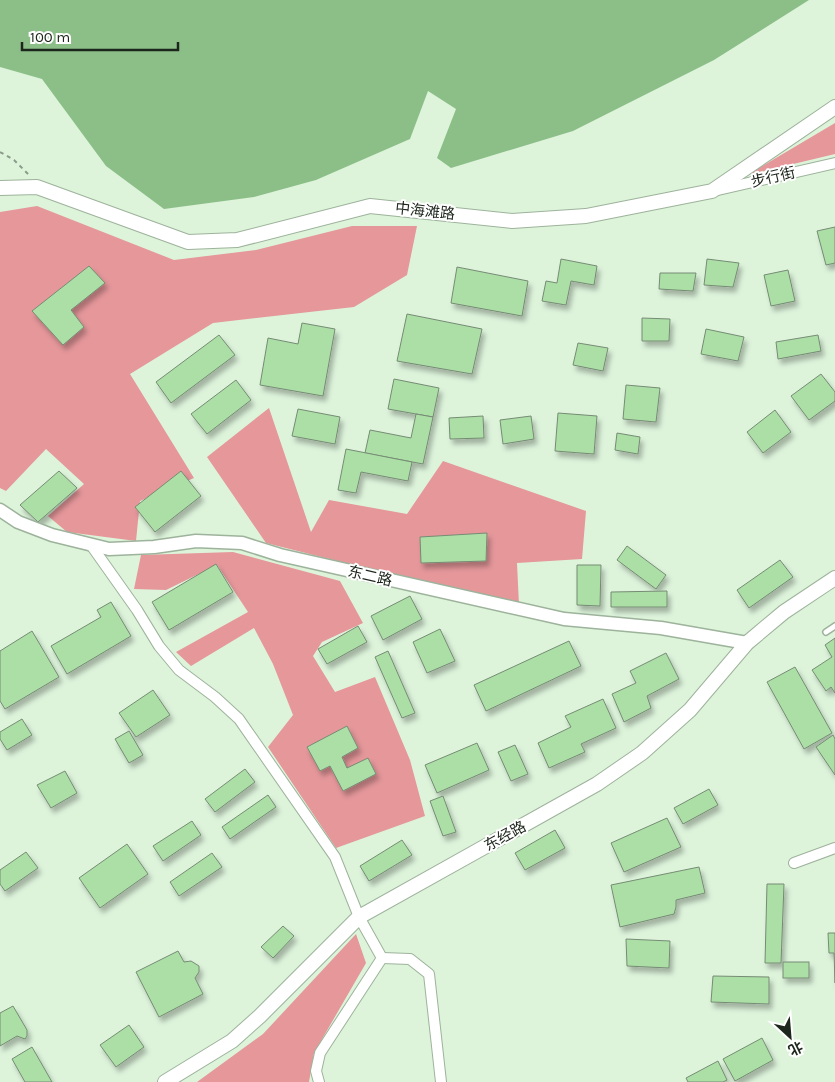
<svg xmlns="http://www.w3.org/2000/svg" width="835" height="1082" viewBox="0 0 835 1082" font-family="Karla,'Noto Sans SC',sans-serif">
<defs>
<filter id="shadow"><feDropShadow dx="3" dy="5" stdDeviation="2.5" flood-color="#0004"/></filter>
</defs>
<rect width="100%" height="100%" fill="#ddf4db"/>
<g fill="#e5979a">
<path d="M835 123V154L747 175Z"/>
<path d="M37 206 174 260 256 250 352 226H417L407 275 354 307 213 323 130 374 194 478 140 501 136 541 67 532 48 516 84 484 46 449 6 491 0 488V212Z"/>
<path d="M269 408 311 532 329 500 407 514 443 461 586 511 582 559 517 563 519 605 496 601 266 543 207 457Z"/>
<path d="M233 552 340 581 363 623 322 642 313 656 335 692 375 677 410 760 425 816 336 848 268 747 293 715 273 664 254 628 191 666 176 652 248 612 217 565 166 590 134 589 141 555Z"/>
<path d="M356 934 366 963 314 1053 309 1082H197L263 1034Z"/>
</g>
<path fill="#8cbf88" d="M0 0H809L714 60 573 131 451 168 437 158 456 109 428 91 410 139 316 180 254 197 164 209 106 166 42 79 0 67Z"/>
<g fill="#abdfa6" stroke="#768b74" filter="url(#shadow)">
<path d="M835 227V263L826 265 817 231Z"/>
<path d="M561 259 597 266 594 285 571 281 566 305 542 301 546 281 557 283Z"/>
<path d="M707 259 739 263 733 287 704 285Z"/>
<path d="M89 266 105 283 71 310 84 327 63 345 32 311Z"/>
<path d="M457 267 528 281 522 316 451 303Z"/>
<path d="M788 270 795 301 771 306 764 275Z"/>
<path d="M660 273H696L693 291 659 289Z"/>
<path d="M407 314 482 329 472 374 397 361Z"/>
<path d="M642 318 670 319 669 341H642Z"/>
<path d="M302 323 335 329 323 396 260 385 268 338 298 344Z"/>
<path d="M706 329 744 337 738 361 701 354Z"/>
<path d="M219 335 235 355 171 403 156 382Z"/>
<path d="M818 335 821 351 778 359 776 342Z"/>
<path d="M578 343 608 348 603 371 573 365Z"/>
<path d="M821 374 835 392V401L809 420 791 396Z"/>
<path d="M394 379 439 388 433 417 388 409Z"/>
<path d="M236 380 251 400 207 434 191 414Z"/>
<path d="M626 385 660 388 656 422 623 419Z"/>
<path d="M298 409 340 417 335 444 292 436Z"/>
<path d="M775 410 791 432 763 453 747 432Z"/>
<path d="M558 413 597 416 594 454 555 451Z"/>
<path d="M416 414 433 417 423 464 365 453 370 430 411 438Z"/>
<path d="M483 416 484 438 450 439 449 418Z"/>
<path d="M531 416 534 439 503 444 500 420Z"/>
<path d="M617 433 640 437 638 454 615 450Z"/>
<path d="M346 449 412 462 408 481 361 472 356 493 338 490Z"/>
<path d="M59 471 77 488 38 522 20 505Z"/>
<path d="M181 471 201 496 155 532 135 507Z"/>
<path d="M487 533 486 561 421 563 420 537Z"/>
<path d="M627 546 666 575 656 589 617 560Z"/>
<path d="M780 560 793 577 749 608 737 590Z"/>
<path d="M216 564 233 592 169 630 152 602Z"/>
<path d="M577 565H601L600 606 577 605Z"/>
<path d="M667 591V607H611V592Z"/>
<path d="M410 596 422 619 383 640 371 616Z"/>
<path d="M111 602 131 636 67 674 51 646 101 617 97 610Z"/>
<path d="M358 626 367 642 327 664 318 649Z"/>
<path d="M440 629 455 661 427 673 413 642Z"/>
<path d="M32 631 59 677 5 709 0 701V651Z"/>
<path d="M835 638V693L831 687 826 691 812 670 832 657 825 645Z"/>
<path d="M569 641 581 666 486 711 474 685Z"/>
<path d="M388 651 415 713 402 718 375 657Z"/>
<path d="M666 653 679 679 647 696 651 708 624 722 612 694 636 683 630 671Z"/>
<path d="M795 667 832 733 804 749 767 682Z"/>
<path d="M153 690 170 715 136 737 119 713Z"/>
<path d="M603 699 616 728 581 744 585 752 549 768 538 743 571 727 565 716Z"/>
<path d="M22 719 32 735 7 750 0 739V732Z"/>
<path d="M347 726 358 748 342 757 347 768 368 758 376 774 343 791 330 766 320 771 307 747Z"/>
<path d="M129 731 143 755 129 763 115 739Z"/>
<path d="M833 735 835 739V775L816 747Z"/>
<path d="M477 743 489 770 437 793 425 765Z"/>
<path d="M515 745 528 774 511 781 498 752Z"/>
<path d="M245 769 255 782 215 812 205 799Z"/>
<path d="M65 771 77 793 51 808 37 785Z"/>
<path d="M709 789 718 805 683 824 674 808Z"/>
<path d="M268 795 276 807 230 839 222 827Z"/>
<path d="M443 796 456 832 443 836 430 801Z"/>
<path d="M667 818 681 847 624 872 611 843Z"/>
<path d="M192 821 201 835 163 861 153 846Z"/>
<path d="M555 830 565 848 525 870 515 853Z"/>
<path d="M402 840 412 855 369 881 360 866Z"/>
<path d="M127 844 148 874 100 908 79 878Z"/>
<path d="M26 852 38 868 5 891 0 884V870Z"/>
<path d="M212 853 222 867 179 896 170 882Z"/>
<path d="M699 867 705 893 676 900V907L674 914 620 927 611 885Z"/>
<path d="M767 884H784L781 963H765Z"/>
<path d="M283 926 294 936 273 958 261 947Z"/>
<path d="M828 933H835V983L834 953H829Z"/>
<path d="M626 939 670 941 669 968 627 966Z"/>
<path d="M178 951 184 962 191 961 199 966V972L195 978 203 994 159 1017 136 972Z"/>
<rect x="783" y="962" width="26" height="16"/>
<path d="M713 976 769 977V1004L711 1002Z"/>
<path d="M13 1006 27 1030V1036L25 1039 17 1036 0 1046V1013Z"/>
<path d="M129 1025 144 1047 116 1067 100 1045Z"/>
<path d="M762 1038 773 1060 735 1081 723 1059Z"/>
<path d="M32 1047 52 1082H25L12 1059Z"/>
<path d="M718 1061 727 1080 723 1082H688L686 1078Z"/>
</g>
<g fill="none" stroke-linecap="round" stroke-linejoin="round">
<defs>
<path id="service" d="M826 632 835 626"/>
<g id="minor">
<path d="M718 190 835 163"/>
<path d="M91 545 137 610 159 646 179 670 215 697 239 719 335 857 359 917 382 958 320 1053 316 1071 319 1082"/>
<path d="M794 863 835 848"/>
<path d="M382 958 410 959 429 974 441 1082"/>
</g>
<path id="tertiary" d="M0 510 18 522 52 535 109 549 154 547 196 541 242 543 280 555 564 619 661 628 747 643"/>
<g id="secondary">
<path d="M0 188 37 187 188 242 237 240 370 206 512 221 586 216 712 191 835 107"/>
<path d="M165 1082 232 1041 260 1016 359 917 597 784 642 753 690 710 747 643 784 612 835 578"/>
</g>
</defs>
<use href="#service" stroke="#9db39b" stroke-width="8"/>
<use href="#minor" stroke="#9db39b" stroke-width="12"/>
<use href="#tertiary" stroke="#9db39b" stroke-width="15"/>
<use href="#secondary" stroke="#9db39b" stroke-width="16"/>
<path stroke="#8b9c8a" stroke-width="2" stroke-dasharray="4 4" stroke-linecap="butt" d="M0 152 14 160 29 175"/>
<use href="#service" stroke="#fff" stroke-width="5"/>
<use href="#minor" stroke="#fff" stroke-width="10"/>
<use href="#tertiary" stroke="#fff" stroke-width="12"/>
<use href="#secondary" stroke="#fff" stroke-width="14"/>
</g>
<g text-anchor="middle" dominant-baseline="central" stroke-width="4" stroke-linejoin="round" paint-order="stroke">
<g font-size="15" fill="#1d261c" stroke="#fff">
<text transform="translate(773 177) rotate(-13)">步行街</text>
<text transform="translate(425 211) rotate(6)">中海滩路</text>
<text transform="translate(370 576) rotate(13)">东二路</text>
<text transform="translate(505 836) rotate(-29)">东经路</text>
</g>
</g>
<g transform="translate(790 1037) rotate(154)" stroke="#ffffff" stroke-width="4" paint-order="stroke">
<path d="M0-4L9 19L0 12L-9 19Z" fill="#1d261c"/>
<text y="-8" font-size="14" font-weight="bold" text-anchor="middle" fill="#1d261c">北</text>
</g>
<path d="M22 42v8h156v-8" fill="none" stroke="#1d261c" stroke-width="2.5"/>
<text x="30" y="42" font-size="15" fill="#1d261c" stroke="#ffffff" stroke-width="4" paint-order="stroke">100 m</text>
</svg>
